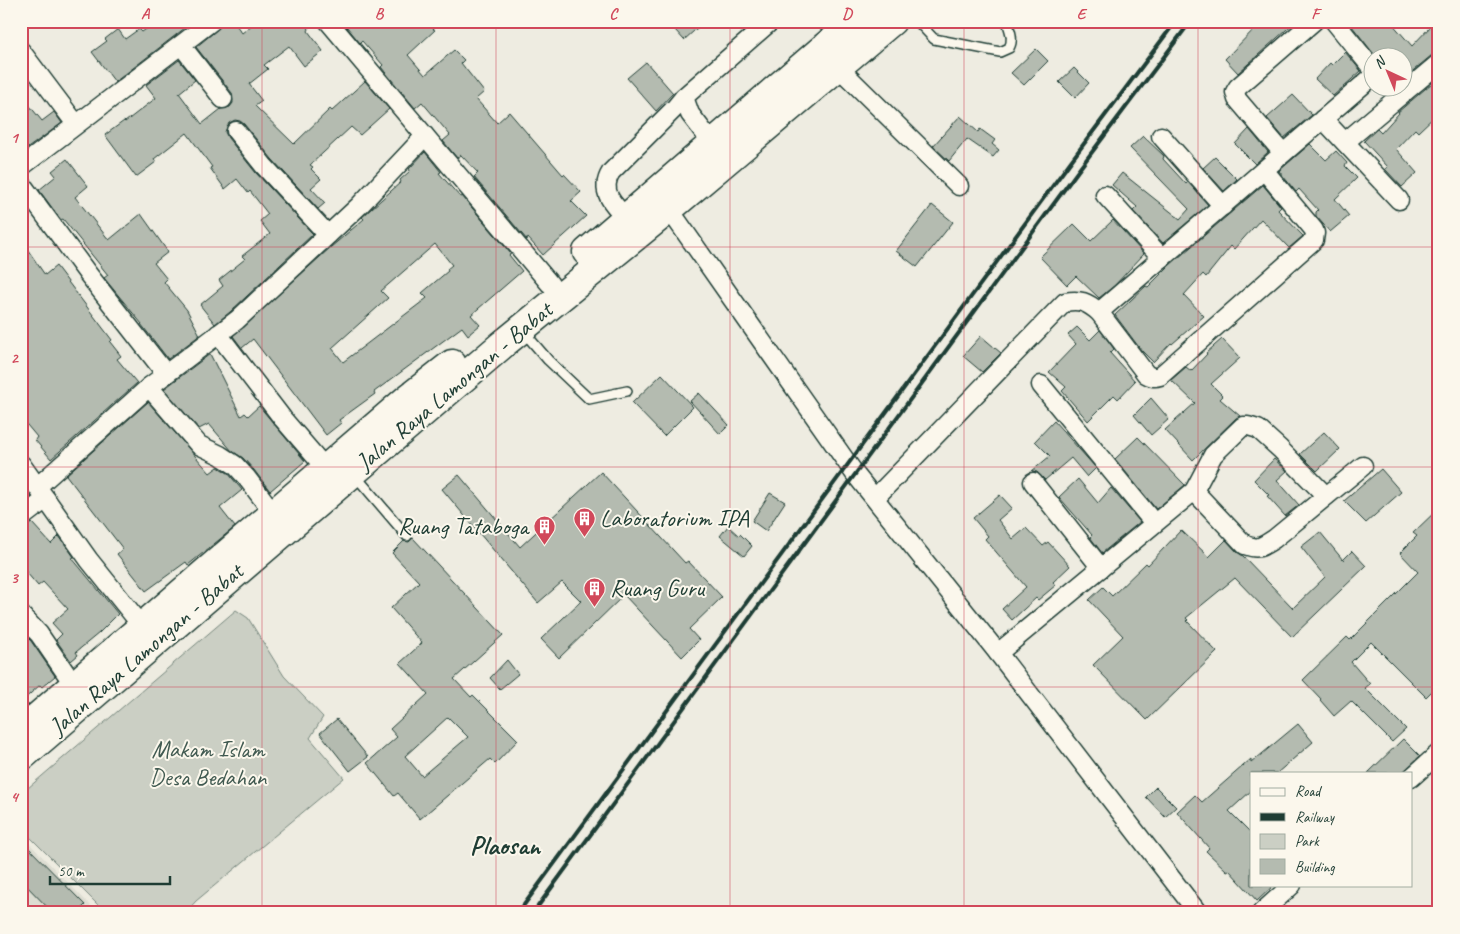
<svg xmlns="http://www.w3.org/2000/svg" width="1460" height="934" viewBox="0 0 1460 934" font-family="Caveat,sans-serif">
<rect width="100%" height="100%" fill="#eeece1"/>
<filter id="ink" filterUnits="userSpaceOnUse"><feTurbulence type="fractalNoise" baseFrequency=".02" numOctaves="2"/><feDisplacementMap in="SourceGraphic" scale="10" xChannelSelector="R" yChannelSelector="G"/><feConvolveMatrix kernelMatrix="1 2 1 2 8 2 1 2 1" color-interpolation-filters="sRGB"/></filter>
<g filter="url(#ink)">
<path fill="#ddddd2" d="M21 835 91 906 84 913H77L68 888 43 913H21V880L65 885 21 840Z"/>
<path fill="#cbcfc4" stroke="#75867c" d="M236 610 248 618 284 676 323 717 310 738 344 778 196 901 185 913H95L100 907 21 828V794Z"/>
<g fill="#b4bbb0" stroke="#1f3d34" fill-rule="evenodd">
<path d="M162 21H194L115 82 92 52 107 41 105 39 118 29 125 39 139 29 142 32 152 25 154 28Z"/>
<path d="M223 21H233L242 33 257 21H303L309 29 308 31 323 51 304 66 289 46 264 65 268 69 249 84 262 101 255 106 294 144 330 109 332 111 365 81 389 109 360 135 351 127 310 165 313 167 311 169 321 179 311 188 325 203 318 209 272 159 244 124 240 121 235 120 229 123 225 132 228 138 256 173 313 234 230 312 215 324 200 305 223 286 219 280 245 259 242 256 270 234 260 221 268 214 250 191 248 193 237 179 225 189 210 168 212 167 187 133 154 159 156 162 136 177 105 135 124 121 125 122 156 98 146 85 179 60 195 80 179 93 202 124 221 109 230 107 233 103 232 93 196 47 218 29Z"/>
<path d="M342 21H442L433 29 435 30 408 55 425 75 454 50 464 60 461 63 484 92 476 99 497 123 509 112 563 175 564 174 581 192 571 201 586 216 543 255 528 238 527 240 478 182 474 177 478 173 461 155 457 158 443 141 450 135 422 102 415 108 381 67 383 65 362 41 360 43Z"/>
<path d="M667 21H705L684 40Z"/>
<path d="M1262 21H1296L1238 73 1225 59Z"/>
<path d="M1348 21H1390L1412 46 1431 26 1439 33V53L1432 55 1402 80V58H1377Z"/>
<path d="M1036 49 1048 61 1024 85 1011 73Z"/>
<path d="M1345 52 1361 71 1333 96 1315 79 1330 63 1332 65Z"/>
<path d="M646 62 673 93 656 111 627 78Z"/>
<path d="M1074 68 1089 83 1075 98 1059 82Z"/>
<path d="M1439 77V112L1418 132 1415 129 1396 149 1417 173 1402 187 1385 169 1388 167 1364 141 1377 129 1381 133 1399 113 1398 112Z"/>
<path d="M21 95 42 121 54 112 62 123 21 153Z"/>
<path d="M1293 95 1312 115 1284 138 1267 118Z"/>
<path d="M960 116 978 132 980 129 995 140 992 144 999 150 993 157 967 139 949 161 933 146Z"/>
<path d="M1249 129 1268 152 1255 164 1235 144Z"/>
<path d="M1143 136 1164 156 1163 159 1186 184 1188 182 1208 205 1163 243 1133 211 1137 207 1112 185 1122 173 1180 219 1189 209 1130 148Z"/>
<path d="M1310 144 1326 160 1336 151 1347 163 1345 166 1357 178 1335 199 1349 216 1330 232 1316 216V212L1318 210 1299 189 1296 192 1279 171Z"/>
<path d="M425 152 441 172 439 173 460 197 462 196 511 254 509 255 522 271 471 315 480 325 468 335 462 327 374 392 375 394 339 420 341 423 326 435 253 339 242 348 233 336 331 247 364 219 362 217 401 182 400 180 410 171 409 169ZM435 244 452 265 447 269 448 271 422 293 427 298 343 362 332 348 388 298 381 291Z"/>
<path d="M1215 157 1237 179 1224 191 1203 168Z"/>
<path d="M67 159 88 186 75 197 109 240 141 214 168 252 154 263 167 279 164 282 187 310 200 335 168 359 141 324H142L104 278 108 275 63 219 61 220 39 190 56 176 52 171Z"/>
<path d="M1263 185 1281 207 1278 210 1303 236 1289 248 1261 219 1234 249 1231 246 1206 277 1203 274 1184 295 1204 316 1172 344 1171 343 1153 362 1141 350 1115 315 1146 286 1148 287 1170 265Z"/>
<path d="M932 205 953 222 917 267 896 251Z"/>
<path d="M1113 220 1144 254 1114 286 1099 298 1076 276 1067 285 1040 257 1074 224 1091 241Z"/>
<path d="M21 240 45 275 56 266 112 340 110 342 121 356 117 359 137 383 51 459 35 440 37 437 22 419 28 414 21 405Z"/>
<path d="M1077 327 1090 340 1100 330 1114 349 1110 353 1135 381 1118 399 1114 395 1088 421 1062 391 1066 387 1049 372 1076 344 1068 335Z"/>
<path d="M981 336 1001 353 982 372 963 356Z"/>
<path d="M1222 339 1240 358 1211 384 1223 396 1220 399 1240 416 1236 418 1193 460 1165 430 1195 403 1171 380 1186 367 1191 371 1207 354 1206 353Z"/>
<path d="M210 354 241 416 245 413 248 416 259 406 305 461 270 491 254 470 243 458 232 451 209 424 199 429 164 389Z"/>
<path d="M662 374 693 407 664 436 632 403Z"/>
<path d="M699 393 729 425 720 434 690 401Z"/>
<path d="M1151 398 1169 419 1151 435 1134 415Z"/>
<path d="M148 402 210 473 218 467 228 473 242 490 220 508 235 527 188 565 186 562 146 591 117 554 123 549 66 475Z"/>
<path d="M1054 421 1096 468 1087 477 1071 458 1045 480 1037 472 1032 471 1050 456 1035 441Z"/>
<path d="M1324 432 1340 449 1317 471 1300 454Z"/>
<path d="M1138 437 1185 485 1156 509 1115 459Z"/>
<path d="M1274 459 1287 471 1277 480 1299 505 1285 516 1267 496 1269 495 1254 480Z"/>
<path d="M1381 469 1401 492 1366 523 1344 501Z"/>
<path d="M601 472 685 563 688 561 722 597 689 629 699 640 682 657 624 595 559 658 541 639 581 601 562 582 538 603 442 489 459 475 520 547Z"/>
<path d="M1078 479 1098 503 1111 488 1140 522 1102 553 1090 537 1092 535 1059 497Z"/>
<path d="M21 483 31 497 21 504Z"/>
<path d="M770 493 785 502 766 531 752 521Z"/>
<path d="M1000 495 1012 508 998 520 1013 539 1026 528 1043 546 1048 542 1070 566 1053 582 1056 585 1038 600 1036 598 1012 620 1002 609 1026 587 985 539 988 536 973 518Z"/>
<path d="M1439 508V684L1426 697 1371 642 1351 662 1370 684 1365 688 1406 729 1392 742 1351 701 1334 716 1320 700 1321 699 1303 680 1347 637 1350 640 1418 572 1400 553 1417 536 1413 533Z"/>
<path d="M32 523 51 544 59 536 74 557 72 558 118 614 99 633 76 652 78 655 71 661 56 640 62 634 52 623 68 609 43 582 38 586 21 566V528Z"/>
<path d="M728 526 739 536 740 534 752 546 744 556 720 536Z"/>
<path d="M1181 530 1209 557 1226 540 1237 552 1243 556 1293 608 1325 577 1301 547 1320 532 1343 560 1352 551 1366 566 1292 637 1235 578 1186 618 1188 620 1187 621 1217 652 1147 720 1093 665 1123 636 1089 600 1103 587 1112 596 1146 563 1148 565Z"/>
<path d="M413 538 503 635 454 679 471 697 473 695 518 740 495 764 490 759 420 819 398 793 394 796 367 763 397 737 390 729 428 694 400 663 422 643 391 608 419 582 392 553 404 541 409 542ZM448 717 468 737 422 776 405 756Z"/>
<path d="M21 631 31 641 55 676 42 687 40 685 21 702Z"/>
<path d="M507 660 518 674 500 689 490 678Z"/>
<path d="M337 719 368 757 350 771 320 733Z"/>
<path d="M1298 724 1313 742 1277 773H1251V791L1229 811 1251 833V885H1274L1257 901 1229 870 1227 871 1206 851 1209 848 1177 812 1195 795 1202 802 1251 759V763Z"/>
<path d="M1403 739 1420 756 1402 773H1368Z"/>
<path d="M1156 787 1176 807 1165 817 1146 797Z"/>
<path d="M21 840 85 905 77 913H53L21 880Z"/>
</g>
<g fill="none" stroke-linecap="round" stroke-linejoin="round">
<defs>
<g id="lane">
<path d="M917 21 934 39 1000 52 1009 48C1014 39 1010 31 1007 21"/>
<path d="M523 331 548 360 589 399 627 391"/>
<path d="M354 474 407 536"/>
</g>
<g id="street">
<path d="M328 21 550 284"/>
<path d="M1334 21 1372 68"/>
<path d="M181 45 223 99"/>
<path d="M21 51 76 124"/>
<path d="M838 67 959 186"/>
<path d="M1323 119 1399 200"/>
<path d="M236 131 264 166 328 235"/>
<path d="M1161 136 1223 206"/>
<path d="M1345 142 1439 63"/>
<path d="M713 144 690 114 684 97 771 21"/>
<path d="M1283 153 1237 99 1235 92 1238 87 1314 21"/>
<path d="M21 167 212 21"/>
<path d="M21 183 88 274 166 374"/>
<path d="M1105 195 1162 258"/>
<path d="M669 209 855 474 998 653 1198 913"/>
<path d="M627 218C613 205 599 191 611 172L675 108 684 97"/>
<path d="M1099 312 1146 374C1151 377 1154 378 1160 376L1314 240 1315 233 1314 230 1264 170"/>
<path d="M218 334 283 419 326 469"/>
<path d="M1041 385 1154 523"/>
<path d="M149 387 199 445 220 455 235 465 246 477 274 514"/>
<path d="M21 464 89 560 142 626"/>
<path d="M1033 482 1101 568"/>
<path d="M38 486 149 387 237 320 359 206 425 136"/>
<path d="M1194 491 1245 545C1258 550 1262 547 1274 539L1363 466"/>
<path d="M875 498 1065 302C1080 299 1087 302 1099 312L1372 77"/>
<path d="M21 518 46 499"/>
<path d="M21 615 39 634 74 685"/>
<path d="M998 653 1194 491 1213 455 1243 426H1248L1258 429 1280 449 1326 496"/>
<path d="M1411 778 1439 753"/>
<path d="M1261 913 1292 885"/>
</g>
<g id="highway">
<path d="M587 252 855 21"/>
<path d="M21 731 406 400 452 364"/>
<path d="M21 757 503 344 669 209 892 21"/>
</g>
</defs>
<use href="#lane" stroke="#1f3d34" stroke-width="12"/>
<use href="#street" stroke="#1f3d34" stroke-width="21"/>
<use href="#highway" stroke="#1f3d34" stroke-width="31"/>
<use href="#lane" stroke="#fbf7ec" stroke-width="9"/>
<use href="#street" stroke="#fbf7ec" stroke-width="18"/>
<use href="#highway" stroke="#fbf7ec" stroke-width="28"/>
<g stroke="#1f3d34" stroke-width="4">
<path d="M518 913 1071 161 1176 21"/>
<path d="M533 913 1080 168 1191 21"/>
</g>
</g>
</g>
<path fill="none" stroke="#d1495b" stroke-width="1" stroke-opacity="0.55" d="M262 21V913M496 21V913M730 21V913M964 21V913M1198 21V913M21 247H1439M21 467H1439M21 687H1439"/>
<defs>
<symbol id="building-pin" viewBox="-11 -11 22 30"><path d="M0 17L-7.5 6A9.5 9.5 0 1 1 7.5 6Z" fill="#d1495b" stroke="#fbf7ec"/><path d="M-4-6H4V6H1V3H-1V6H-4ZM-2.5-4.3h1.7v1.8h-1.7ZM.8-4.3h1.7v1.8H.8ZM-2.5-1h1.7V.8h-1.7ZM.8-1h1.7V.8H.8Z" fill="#fff"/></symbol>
</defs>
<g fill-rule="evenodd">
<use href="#building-pin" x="572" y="506" width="25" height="34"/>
<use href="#building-pin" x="532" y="514" width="25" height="34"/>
<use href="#building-pin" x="582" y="576" width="25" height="34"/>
</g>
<g text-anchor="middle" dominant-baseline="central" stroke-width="4" stroke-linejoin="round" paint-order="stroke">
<g font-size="24" fill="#1f3d34" stroke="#fbf7ec">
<text transform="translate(454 386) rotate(-40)">Jalan Raya Lamongan - Babat</text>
<text transform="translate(146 649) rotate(-41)">Jalan Raya Lamongan - Babat</text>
</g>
<g font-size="24" fill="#1f3d34" stroke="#fbf7ec" text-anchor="start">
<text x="600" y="518">Laboratorium IPA</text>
<text x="528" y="526" text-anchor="end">Ruang Tataboga</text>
<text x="610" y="588">Ruang Guru</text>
</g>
<g font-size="24" fill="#415a51" stroke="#fbf7ec">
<text x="208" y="749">Makam Islam<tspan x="208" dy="28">Desa Bedahan</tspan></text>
</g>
<g font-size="26" font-weight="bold" fill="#1f3d34" stroke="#fbf7ec">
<text x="505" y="845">Plaosan</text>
</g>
</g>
<rect width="1460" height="934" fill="none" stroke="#fbf7ec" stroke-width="55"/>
<rect x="1250" y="772" width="162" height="115" fill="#fbf7ec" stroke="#a3ada2"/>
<rect x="1260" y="788" width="25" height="8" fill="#fbf7ec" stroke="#a3ada2"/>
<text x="1295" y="796" font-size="15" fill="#1f3d34">Road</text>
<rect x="1260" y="813" width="25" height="8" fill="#1f3d34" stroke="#a3ada2"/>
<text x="1295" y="822" font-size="15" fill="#1f3d34">Railway</text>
<rect x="1260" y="834" width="25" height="15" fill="#cbcfc4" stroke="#a3ada2"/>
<text x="1295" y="846" font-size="15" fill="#1f3d34">Park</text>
<rect x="1260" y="859" width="25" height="15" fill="#b4bbb0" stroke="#a3ada2"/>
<text x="1295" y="872" font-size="15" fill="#1f3d34">Building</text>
<g transform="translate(1388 72) rotate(316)"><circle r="24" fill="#fbf7ec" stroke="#a3ada2"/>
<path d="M0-4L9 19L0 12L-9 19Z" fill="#d1495b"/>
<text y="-8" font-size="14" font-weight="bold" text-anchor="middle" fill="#1f3d34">N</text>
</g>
<path d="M50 876v8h120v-8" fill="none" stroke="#1f3d34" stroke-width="2.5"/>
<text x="58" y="876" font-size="15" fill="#1f3d34" stroke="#fbf7ec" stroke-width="4" paint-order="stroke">50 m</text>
<rect x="28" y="28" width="1404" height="878" fill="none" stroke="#d1495b" stroke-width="2"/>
<g font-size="16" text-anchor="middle" font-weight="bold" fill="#d1495b">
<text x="145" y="19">A</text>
<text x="379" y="19">B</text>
<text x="613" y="19">C</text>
<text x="847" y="19">D</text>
<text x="1081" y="19">E</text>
<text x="1315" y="19">F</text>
<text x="14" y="143">1</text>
<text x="14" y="363">2</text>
<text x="14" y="583">3</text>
<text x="14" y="802">4</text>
</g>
</svg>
